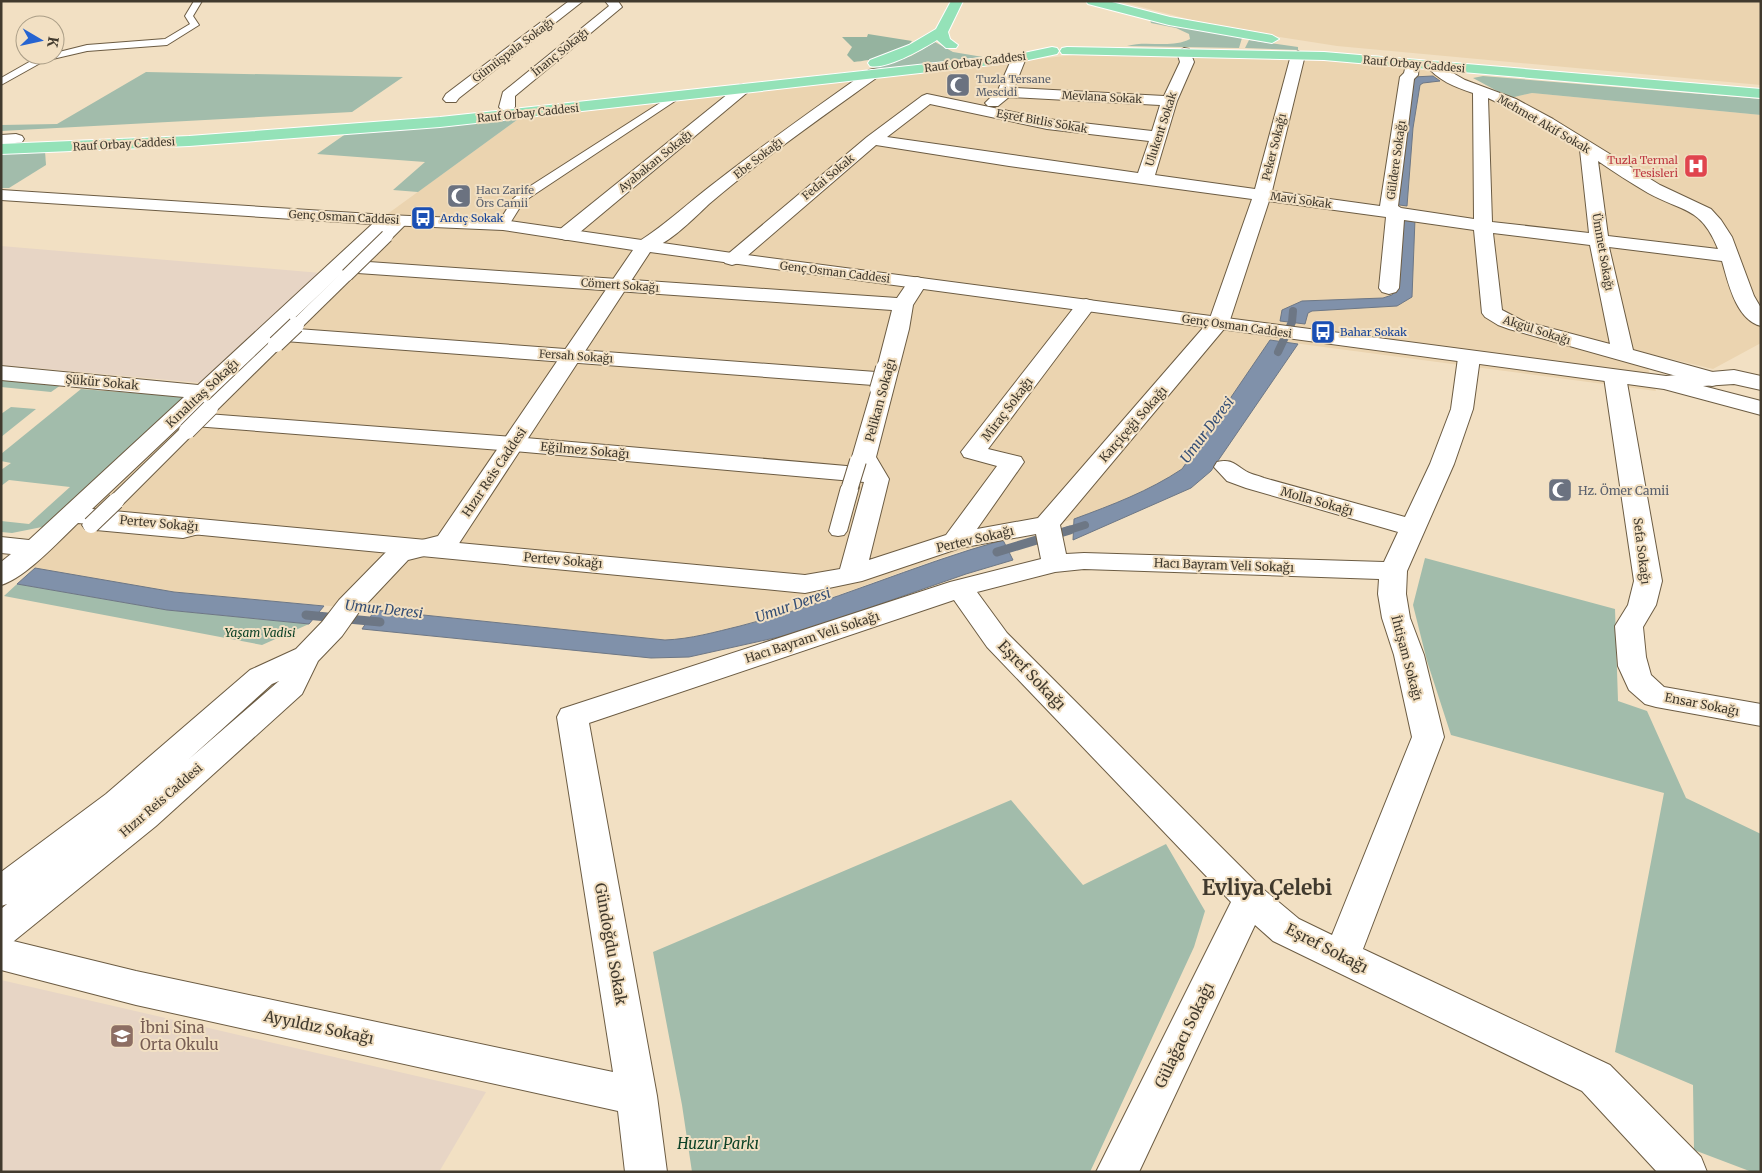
<svg xmlns="http://www.w3.org/2000/svg" width="1762" height="1173" viewBox="0 0 1762 1173" font-family="Merriweather,serif">
<rect width="100%" height="100%" fill="#f2e0c3"/>
<g fill="#ebd4b0">
<path d="M1118 1H1761V85L1337 46 1223 28Z"/>
<path d="M1082 54 1305 58 1425 67 1447 70 1510 98 1532 93 1761 115V343L1713 369 1642 352 1656 391 1271 340 1182 469 1161 483 1109 506 1074 519 954 553 780 616 685 639 665 640 375 610 174 592 7 564 375 223 521 117Z"/>
</g>
<g fill="#e7d5c5">
<path d="M1 246 321 273 202 383 1 365Z"/>
<path d="M1 980 486 1092 439 1172H1Z"/>
</g>
<g fill="#a2bcab">
<path d="M1150 20 1242 38 1239 48 1127 46C1147 40 1171 49 1190 39L1189 34 1176 28 1151 23Z"/>
<path d="M1249 40 1298 47V50L1245 48Z"/>
<path d="M935 42 953 52 989 58 478 114 252 132 493 112 867 70 911 56Z"/>
<path d="M146 72 403 77 352 112 1 131V125L57 124Z"/>
<path d="M1483 76 1761 99V115L1532 93 1510 98 1473 78Z"/>
<path d="M521 117 418 192 393 190 425 162 317 154 347 133Z"/>
<path d="M45 151 46 165 9 188H1V153Z"/>
<path d="M1 379 61 385 51 392 1 387Z"/>
<path d="M81 389 186 397 47 526 12 533 1 532V521L29 524 70 487 9 480 1 486V470L11 463 1 461V454Z"/>
<path d="M11 407 36 409 1 437V414Z"/>
<path d="M1425 558 1615 609 1618 701 1647 711 1686 798 1761 834V1172H1752L1694 1150 1693 1085 1615 1052 1664 793 1451 735 1427 661 1413 605Z"/>
<path d="M17 584 167 610 309 624 262 645 4 596Z"/>
<path d="M1011 800 1083 885 1166 844 1205 911 1194 947 1090 1172H692L682 1105 653 952Z"/>
</g>
<path fill="#95b39f" d="M868 34 912 41C901 56 871 60 854 62L847 55 852 47 842 37H867Z"/>
<g fill="#8091aa" stroke="#6d7785">
<path d="M1433 76 1440 81 1423 83 1420 85 1413 128 1407 206 1392 204 1413 77Z"/>
<path d="M1399 217 1415 219 1412 297 1397 306 1312 311 1308 313 1305 324 1280 321 1282 310 1302 301 1383 298 1392 295 1395 291Z"/>
<path d="M1270 340 1298 344 1211 471 1191 488 1073 540 1074 519C1112 505 1149 491 1182 469Z"/>
<path d="M1003 540 1013 560 966 574 797 633 689 657 651 658 362 629 375 610 665 640C691 639 715 632 740 626 829 604 913 565 1003 540Z"/>
<path d="M35 568 174 592 324 606 309 624 167 610 17 584Z"/>
</g>
<g fill="none" stroke-linecap="round" stroke-linejoin="round">
<g stroke="#6d7785" stroke-width="8">
<path d="M1278 352 1292 322 1293 311"/>
<path d="M1066 531 1085 525"/>
</g>
<g stroke="#6d7785" stroke-width="9">
<path d="M997 552 1070 530"/>
<path d="M306 615 380 622"/>
</g>
<defs>
<g id="service">
<path d="M194 1H202L193 16 199 25 167 45 87 51 44 61 1 85V78L38 57 55 55V53L87 45 165 39 190 24 185 16Z"/>
<path d="M674 94 679 97 678 99 529 198 522 204 507 228H499L497 225 513 199 521 192Z"/>
<path d="M403 216 409 220 407 223 391 239H383L381 236 383 233 399 217Z"/>
<path d="M347 271 352 272 354 275 352 278 301 328H291L289 325 291 322 342 272Z"/>
<path d="M276 340 281 341 283 344 281 347 216 411H204L202 408 204 405 271 341Z"/>
<path d="M187 426 193 428 195 431 193 434 122 505 116 506 110 505 107 501 110 497 181 428Z"/>
<path d="M850 482 856 483 859 487 847 531 844 535 838 536 832 535 829 531 841 487 844 483Z"/>
<path d="M91 520 183 528 205 522 211 523 214 527 211 531 183 538 85 529 82 525 85 521Z"/>
</g>
<g id="minor">
<path d="M569 1H583L459 98 456 102H446L443 99 446 94Z"/>
<path d="M605 1H618L622 7 515 96V107L512 110H502L499 107 503 92 609 6Z"/>
<path d="M1184 48 1189 49 1194 62 1177 101 1155 175 1255 189 1291 55 1298 51 1305 55 1272 191 1380 206 1400 77 1404 73 1407 61H1417L1419 64 1418 75 1414 79 1398 206 1401 208 1474 219 1473 93C1455 87 1437 80 1426 65L1428 62H1438L1446 69 1465 80 1516 99 1553 119 1660 185 1711 209 1721 220 1732 237 1754 296 1761 308V326C1736 320 1728 282 1722 261L1609 247 1633 350 1720 374 1723 379 1720 384 1712 386 1509 329 1498 325 1485 317 1482 313 1474 230 1404 220 1399 288 1396 292 1389 294 1382 292 1379 288 1386 217 1269 201 1229 323 1060 525 1066 554 1084 553 1384 562 1398 532 1246 488 1227 481 1214 467 1217 462C1231 459 1233 463 1244 470 1249 474 1257 475 1264 478L1405 517 1430 464 1451 409 1458 358 1461 353 1469 351 1477 353 1480 358 1473 409 1454 464 1407 571 1406 594 1410 618 1424 655 1444 737 1363 949 1610 1065 1701 1157 1707 1172H1657L1582 1091 1273 941 1255 925 1139 1172H1096L1231 902 987 647 954 600 589 723 657 1096 667 1172H625L618 1111 136 1005 1 970V938L136 971 613 1072 557 717 561 709 950 582 1041 559 1036 534 960 548 862 581 805 593 78 523C59 541 25 578 1 585V562L11 554 1 553V537L29 540 184 397 1 380V366L198 385 381 216 387 215 393 216 396 220 393 224 354 261 897 298 910 279 917 277 924 279 927 283 913 305 909 329 876 457 889 479 869 560 946 535 997 466 964 457 961 452 1079 301 1086 299 1093 301 1096 305 988 449 1021 457 1024 462 977 529 1038 518 1209 321 1252 199 1009 166 876 145 739 263 732 265 725 263 722 259 867 137 922 96 927 94 1047 119 1152 131 1160 105 1009 97 998 106H988L985 103 998 90 1012 58 1019 54 1026 58 1014 88 1164 96 1180 62 1177 52ZM1488 98 1524 115 1580 150 1589 233 1492 222ZM930 104 1047 129 1149 141 1138 173 887 137ZM1598 161C1614 172 1631 183 1648 193 1682 212 1701 206 1718 249L1608 236ZM1493 233 1590 245 1610 344 1523 321 1502 310ZM343 272 892 310 876 372 284 328ZM271 340 873 385 852 457 858 467 514 437 194 413ZM181 425 514 451 864 482 840 569 805 575 92 509ZM1084 569 1379 579 1378 594 1382 618 1394 655 1412 737 1332 935 1299 919 1263 889 1007 633 977 592 1055 572Z"/>
<path d="M874 69 879 70 881 73 879 76C822 117 763 158 709 204 694 218 659 255 638 250L636 246 638 242C667 224 690 201 717 181 767 142 818 106 869 70Z"/>
<path d="M744 84 749 85 751 88 749 91 573 238 566 240 559 238 557 234 559 230 739 85Z"/>
<path d="M1615 370 1623 372 1626 377 1662 581 1656 605 1643 627 1646 657 1651 675 1664 687 1761 704V726L1656 707 1645 704 1629 690 1618 666 1615 626 1628 605 1634 581 1604 377 1607 372Z"/>
</g>
<g id="tertiary">
<path d="M16 134 22 136 24 139 22 142 1 145V135Z"/>
<path d="M1 190 387 215 503 220 732 253 1666 376 1734 370 1761 376V390L1734 384 1703 386 1761 401V415L1664 389 650 252 456 548 408 560 359 612 342 636 318 661 302 694 156 826 14 941 1 945V909L7 904 1 906V872L106 794 250 670 296 649 322 622 339 600 390 548 438 536 633 250 503 230 387 225 1 200ZM279 681 189 759 272 684Z"/>
</g>
<g id="primary">
<path d="M951 1H963L948 32 950 39 958 45 956 48H946L937 40C923 49 886 70 870 66L868 63 870 60 909 45 936 29Z"/>
<path d="M1086 1H1108L1170 17 1272 35 1279 39 1272 43 1169 25 1088 4Z"/>
<path d="M1052 47 1057 48 1059 51 1057 54 1019 62 440 127 189 146 1 154V144L189 136 440 117 1019 54Z"/>
<path d="M1067 47 1324 52 1761 89V98L1324 60 1062 54 1060 51 1062 48Z"/>
</g>
</defs>
<use href="#service" stroke="#6c5c43" stroke-width="2"/>
<use href="#minor" stroke="#6c5c43" stroke-width="2"/>
<use href="#tertiary" stroke="#6c5c43" stroke-width="2"/>
<use href="#primary" stroke="#fff" stroke-width="2"/>
<use href="#service" fill="#fff" fill-rule="evenodd"/>
<use href="#minor" fill="#fff" fill-rule="evenodd"/>
<use href="#tertiary" fill="#fff" fill-rule="evenodd"/>
<use href="#primary" fill="#94e2b8" fill-rule="evenodd"/>
<defs>
<path id="service-bridge-far1" d="M347 275 387 236"/>
<g id="service-bridge">
<path d="M276 344 296 325"/>
<path d="M878 389 884 368"/>
<path d="M187 431 210 408"/>
<path d="M850 487 858 461"/>
<path d="M91 525 116 501"/>
</g>
</defs>
<use href="#service-bridge-far1" stroke="#6c5c43" stroke-width="14" stroke-linecap="butt"/>
<use href="#service-bridge" stroke="#6c5c43" stroke-width="18" stroke-linecap="butt"/>
<use href="#service-bridge-far1" stroke="#fff" stroke-width="12"/>
<use href="#service-bridge" stroke="#fff" stroke-width="16"/>
</g>
<defs>
<symbol id="mosque-square" viewBox="-11 -11 22 22"><rect x="-9" y="-9" width="18" height="18" rx="4" fill="#6b7280" stroke="#f2e0c3"/><path d="M3.5-4.9A6 6 0 1 0 3.5 4.9A5 5 0 1 1 3.5-4.9Z" fill="#fff"/></symbol>
<symbol id="hospital-square" viewBox="-11 -11 22 22"><rect x="-9" y="-9" width="18" height="18" rx="4" fill="#e0444e" stroke="#f2e0c3"/><path d="M-5-5h3v3.5h4V-5h3V5h-3V1.5h-4V5h-3Z" fill="#fff"/></symbol>
<symbol id="bus-square" viewBox="-11 -11 22 22"><rect x="-9" y="-9" width="18" height="18" rx="4" fill="#1a4fb4" stroke="#f2e0c3"/><path d="M-5-6H5V4H4V6H2V4H-2V6H-4V4H-5ZM-3.5-4V0h7V-4ZM-3.5 1.2v1.5H-2V1.2ZM2 1.2v1.5H3.5V1.2Z" fill="#fff"/></symbol>
<symbol id="school-square" viewBox="-11 -11 22 22"><rect x="-9" y="-9" width="18" height="18" rx="4" fill="#8d6e63" stroke="#f2e0c3"/><path d="M0-5L7-2L0 1L-7-2ZM-4 1L0 2.5L4 1V4Q0 6-4 4Z" fill="#fff"/></symbol>
</defs>
<g fill-rule="evenodd">
<use href="#mosque-square" x="944" y="71" width="28" height="28"/>
<use href="#hospital-square" x="1682" y="152" width="28" height="28"/>
<use href="#mosque-square" x="445" y="182" width="28" height="28"/>
<use href="#bus-square" x="409" y="204" width="28" height="28"/>
<use href="#bus-square" x="1309" y="318" width="28" height="28"/>
<use href="#mosque-square" x="1546" y="476" width="28" height="28"/>
<use href="#school-square" x="108" y="1022" width="28" height="28"/>
</g>
<g text-anchor="middle" dominant-baseline="central" stroke-width="4" stroke-linejoin="round" paint-order="stroke">
<g font-size="11" fill="#413a2e" stroke="#f2e0c3">
<text transform="translate(513 50) rotate(-37)">Gümüşpala Sokağı</text>
<text transform="translate(560 52) rotate(-39)">İnanç Sokağı</text>
<text transform="translate(975 62) rotate(-7)">Rauf Orbay Caddesi</text>
<text transform="translate(1414 64) rotate(5)">Rauf Orbay Caddesi</text>
<text transform="translate(1102 97) rotate(3)">Mevlana Sokak</text>
<text transform="translate(528 113) rotate(-6)">Rauf Orbay Caddesi</text>
<text transform="translate(1042 121) rotate(10)">Eşref Bitlis Sokak</text>
<text transform="translate(1544 124) rotate(30)">Mehmet Akif Sokak</text>
<text transform="translate(1161 129) rotate(-72)">Ulukent Sokak</text>
<text transform="translate(124 144) rotate(-3)">Rauf Orbay Caddesi</text>
<text transform="translate(1274 147) rotate(-76)">Peker Sokağı</text>
<text transform="translate(758 158) rotate(-38)">Ebe Sokağı</text>
<text transform="translate(1396 160) rotate(-82)">Güldere Sokağı</text>
<text transform="translate(655 161) rotate(-39)">Ayabakan Sokağı</text>
<text transform="translate(828 177) rotate(-40)">Fedai Sokak</text>
<text transform="translate(1301 200) rotate(8)">Mavi Sokak</text>
<text transform="translate(344 217) rotate(3)">Genç Osman Caddesi</text>
<text transform="translate(1603 252) rotate(80)">Ümmet Sokağı</text>
<text transform="translate(835 272) rotate(7)">Genç Osman Caddesi</text>
<text transform="translate(620 285) rotate(4)">Cömert Sokağı</text>
<text transform="translate(1237 326) rotate(8)">Genç Osman Caddesi</text>
<text transform="translate(1537 330) rotate(18)">Akgül Sokağı</text>
<text transform="translate(576 356) rotate(4)">Fersah Sokağı</text>
</g>
<g font-size="11" fill="#5b616d" stroke="#f2e0c3" text-anchor="start">
<text x="976" y="79">Tuzla Tersane<tspan x="976" dy="13">Mescidi</tspan></text>
<text x="476" y="190">Hacı Zarife<tspan x="476" dy="13">Örs Camii</tspan></text>
</g>
<g font-size="11" fill="#be3a42" stroke="#f2e0c3" text-anchor="end">
<text x="1678" y="160">Tuzla Termal<tspan x="1678" dy="13">Tesisleri</tspan></text>
</g>
<g font-size="11" fill="#164399" stroke="#f2e0c3" text-anchor="start">
<text x="440" y="218">Ardıç Sokak</text>
<text x="1340" y="332">Bahar Sokak</text>
</g>
<g font-size="12" fill="#413a2e" stroke="#f2e0c3">
<text transform="translate(102 382) rotate(5)">Şükür Sokak</text>
<text transform="translate(202 393) rotate(-43)">Kınalıtaş Sokağı</text>
<text transform="translate(880 400) rotate(-75)">Pelikan Sokağı</text>
<text transform="translate(1007 409) rotate(-53)">Miraç Sokağı</text>
<text transform="translate(1133 424) rotate(-49)">Karçiçeği Sokağı</text>
<text transform="translate(585 450) rotate(5)">Eğilmez Sokağı</text>
<text transform="translate(494 472) rotate(-56)">Hızır Reis Caddesi</text>
<text transform="translate(1317 501) rotate(16)">Molla Sokağı</text>
<text transform="translate(159 523) rotate(5)">Pertev Sokağı</text>
<text transform="translate(975 539) rotate(-13)">Pertev Sokağı</text>
<text transform="translate(1642 551) rotate(83)">Sefa Sokağı</text>
<text transform="translate(563 560) rotate(5)">Pertev Sokağı</text>
<text transform="translate(1224 565) rotate(2)">Hacı Bayram Veli Sokağı</text>
<text transform="translate(812 637) rotate(-18)">Hacı Bayram Veli Sokağı</text>
<text transform="translate(1407 658) rotate(75)">İhtişam Sokağı</text>
<text transform="translate(1702 704) rotate(11)">Ensar Sokağı</text>
<text transform="translate(161 800) rotate(-41)">Hızır Reis Caddesi</text>
</g>
<g font-size="12" fill="#5b616d" stroke="#f2e0c3" text-anchor="start">
<text x="1578" y="490">Hz. Ömer Camii</text>
</g>
<g font-size="12" font-style="italic" fill="#0d4227" stroke="#f2e0c3">
<text x="260" y="632">Yaşam Vadisi</text>
</g>
<g font-size="14" font-style="italic" fill="#334d74" stroke="#f2e0c3">
<text transform="translate(1207 430) rotate(-53)">Umur Deresi</text>
<text transform="translate(793 605) rotate(-19)">Umur Deresi</text>
<text transform="translate(384 609) rotate(6)">Umur Deresi</text>
</g>
<g font-size="15" fill="#413a2e" stroke="#f2e0c3">
<text transform="translate(1032 675) rotate(46)">Eşref Sokağı</text>
<text transform="translate(611 944) rotate(80)">Gündoğdu Sokak</text>
<text transform="translate(1327 948) rotate(27)">Eşref Sokağı</text>
<text transform="translate(319 1027) rotate(12)">Ayyıldız Sokağı</text>
<text transform="translate(1184 1035) rotate(-64)">Gülağacı Sokağı</text>
</g>
<g font-size="15" fill="#785e54" stroke="#f2e0c3" text-anchor="start">
<text x="140" y="1027">İbni Sina<tspan x="140" dy="17">Orta Okulu</tspan></text>
</g>
<g font-size="15" font-style="italic" fill="#0d4227" stroke="#f2e0c3">
<text x="718" y="1143">Huzur Parkı</text>
</g>
<g font-size="21" font-weight="bold" fill="#413a2e" stroke="#f2e0c3">
<text x="1267" y="887">Evliya Çelebi</text>
</g>
</g>
<rect width="1762" height="1173" fill="none" stroke="#413a2e" stroke-width="5"/>
<g transform="translate(40 40) rotate(99)"><circle r="24" fill="#f2e0c3" stroke="#ab9e87"/>
<path d="M0-4L9 19L0 12L-9 19Z" fill="#2664d1"/>
<text y="-8" font-size="14" font-weight="bold" text-anchor="middle" fill="#413a2e">K</text>
</g>
</svg>
